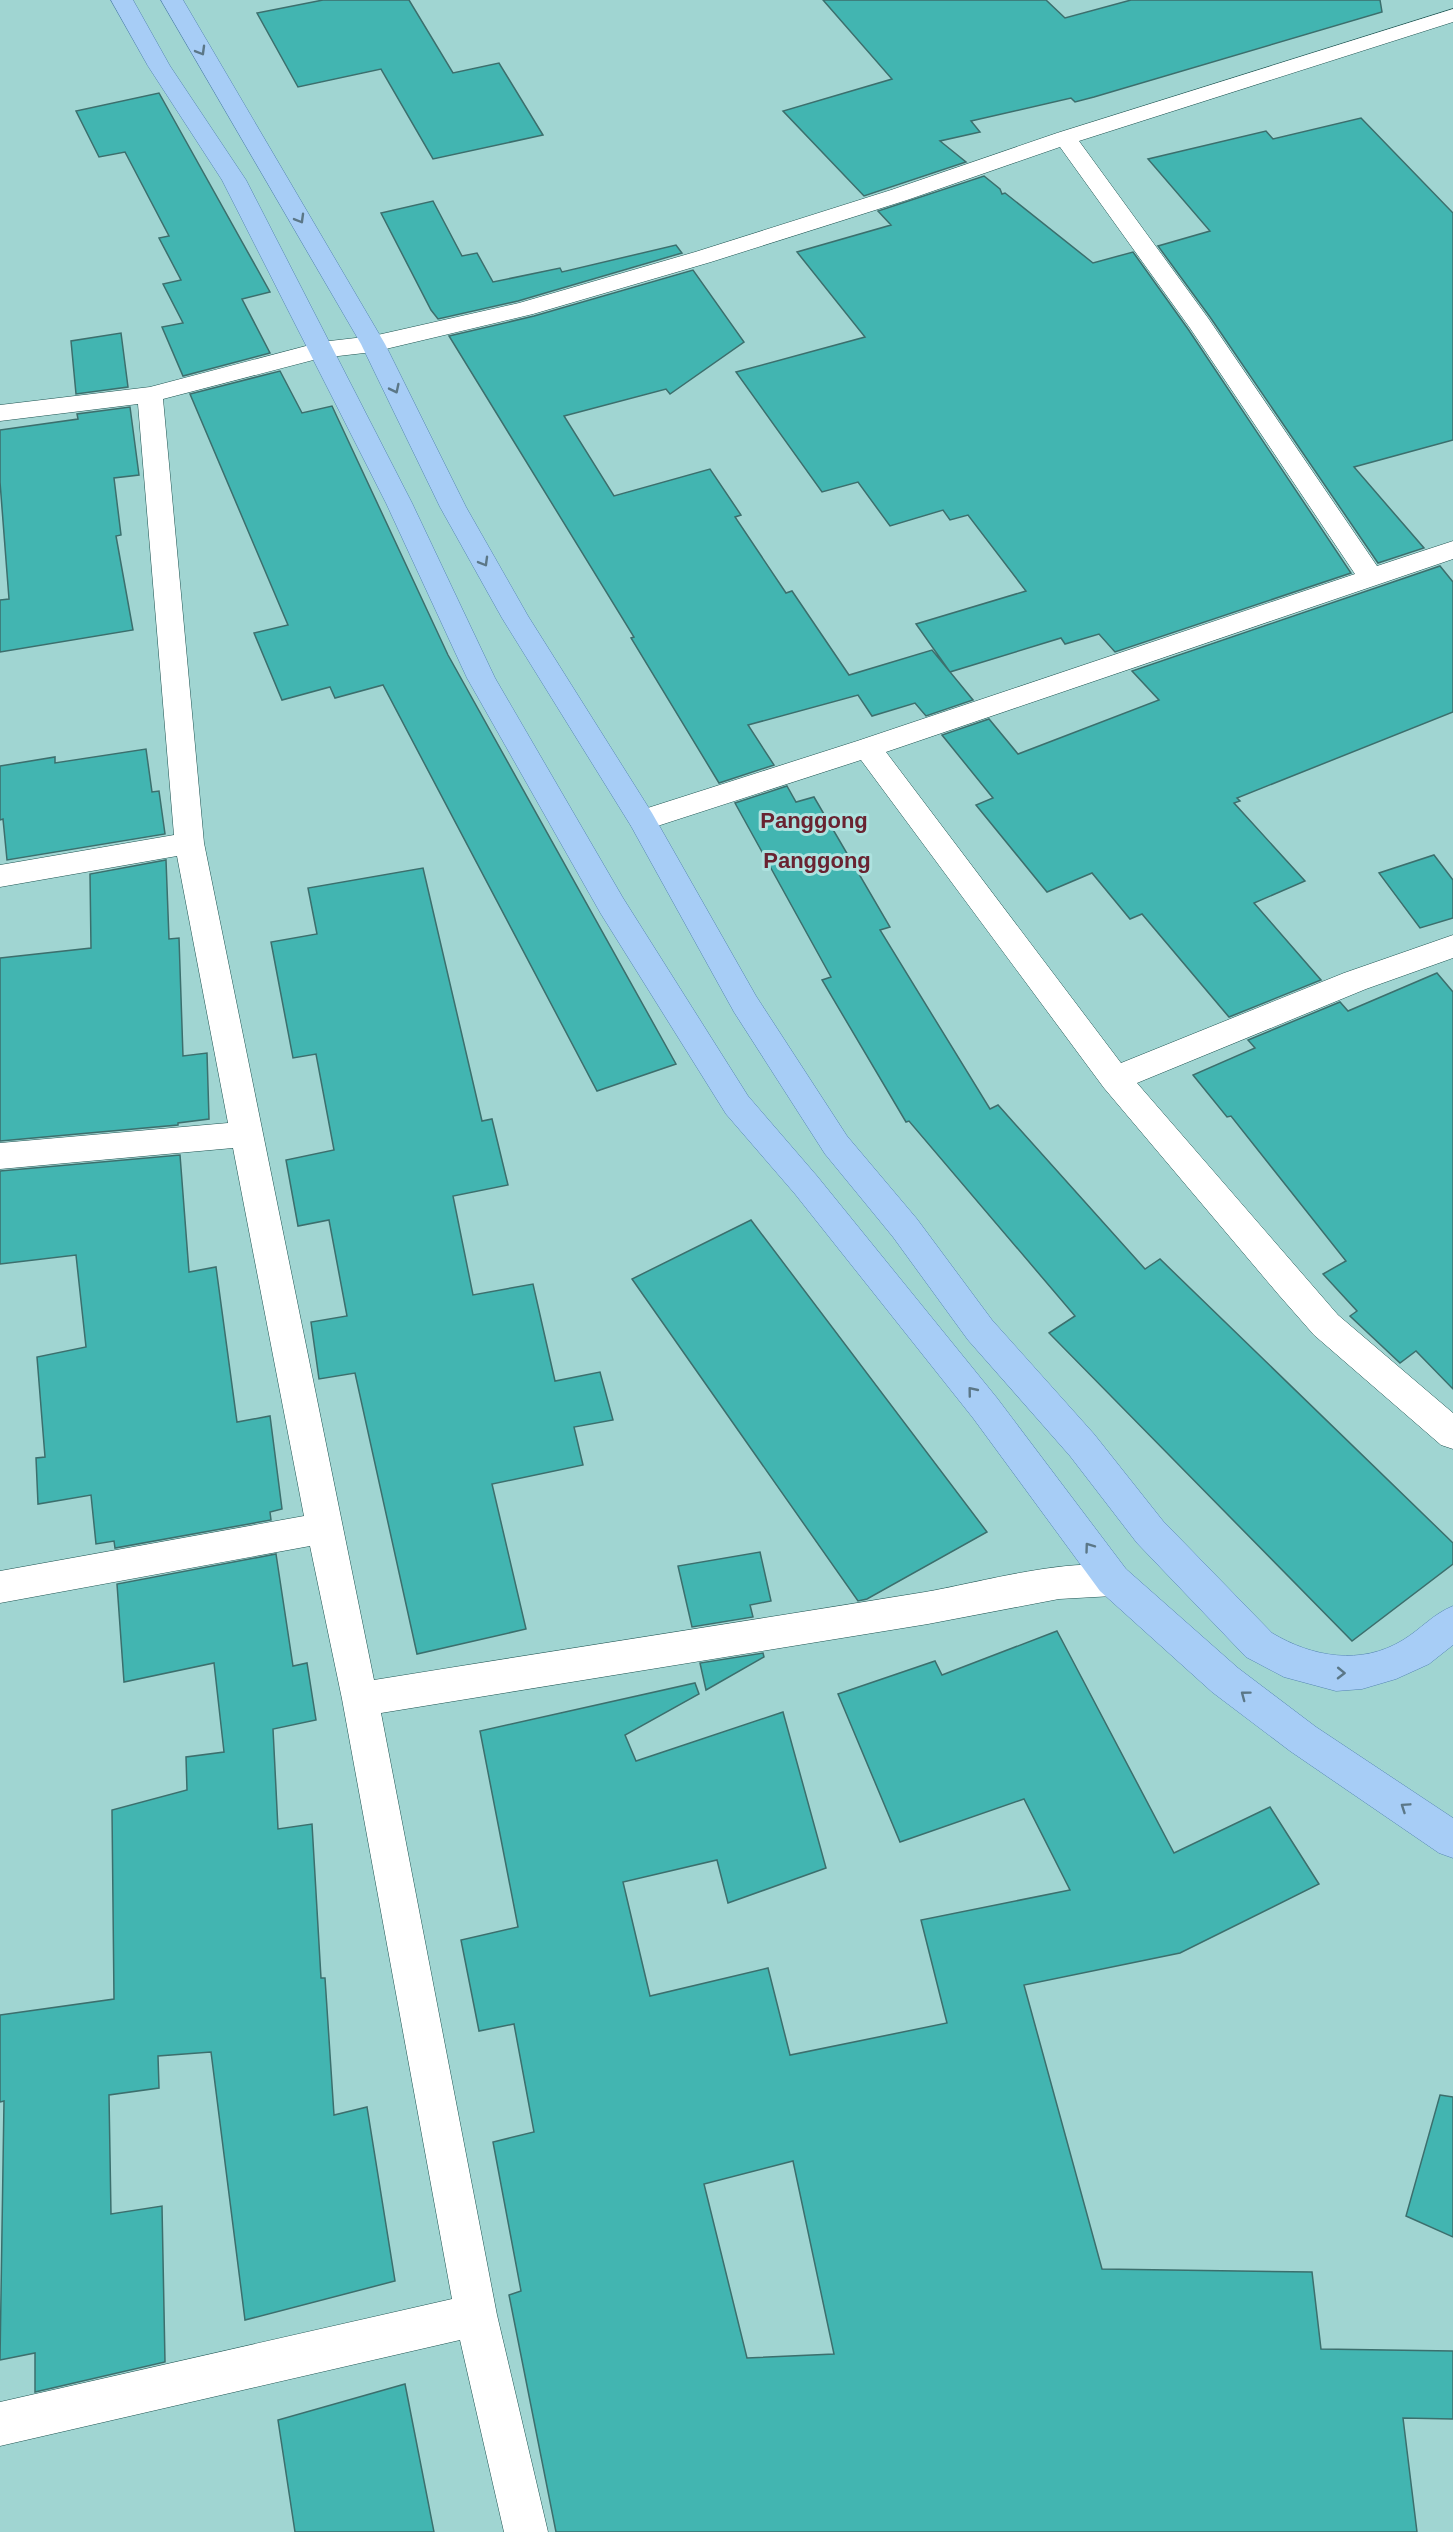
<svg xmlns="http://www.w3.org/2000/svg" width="1453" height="2532" viewBox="0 0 1453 2532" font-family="Arial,sans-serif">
<rect width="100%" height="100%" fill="#a0d5d2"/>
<g fill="#42b5b1" stroke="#3c6f6d" stroke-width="1.5" fill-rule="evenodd">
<path d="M323 0H409L453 73 499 63 543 135 433 159 381 69 298 87 257 13Z"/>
<path d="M823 0H1046L1065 18 1131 0H1380L1382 12 1094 97 1075 102 1071 98 971 121 980 132 940 141 966 162 864 196 783 111 892 79Z"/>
<path d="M159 93 270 292 242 299 270 353 183 376 162 327 183 323 163 284 181 280 159 238 169 236 125 152 99 157 76 111Z"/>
<path d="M1361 118 1453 213V440L1354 467 1424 548 1378 563 1210 317 1158 246 1210 231 1148 159 1266 131 1273 139Z"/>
<path d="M984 176 1000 189 1002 194 1005 193 1093 263 1133 252 1188 329 1351 573 1115 652 1099 634 1065 644 1061 638 950 672 973 700 926 716 915 703 872 716 858 695 748 725 774 765 719 783 631 638 634 637 449 336 534 316 693 270 744 342 670 394 666 389 564 416 614 496 710 469 741 515 735 517 786 593 792 591 849 675 932 650 950 672 916 624 1026 591 968 515 950 520 943 510 890 526 858 482 822 492 736 372 865 337 797 252 891 225 878 211Z"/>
<path d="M433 201 462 256 477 253 493 282 560 268 562 272 676 245 682 253 518 301 438 319 431 310 381 213Z"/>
<path d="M121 333 128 387 76 394 71 341Z"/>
<path d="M280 371 302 413 332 406 448 655 676 1064 597 1091 383 685 335 698 330 687 282 700 254 633 288 625 190 394Z"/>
<path d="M130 407 139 475 114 478 121 535 116 536 133 630 0 652V600L9 599 0 482V430L78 419 77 414Z"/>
<path d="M1440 566 1453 582V712L1237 798 1240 801 1234 803 1305 881 1254 903 1321 980 1229 1017 1142 914 1130 919 1092 873 1047 892 976 805 993 798 942 735 989 719 1018 754 1159 700 1132 671Z"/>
<path d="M146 749 152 792 159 791 165 834 7 860 3 819 0 820V766L55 757V763Z"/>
<path d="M787 786 796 802 814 797 890 927 880 930 990 1109 998 1105 1145 1269 1160 1259 1453 1543V1564L1352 1641 1049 1333 1075 1316 909 1121 906 1122 822 980 831 977 735 803Z"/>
<path d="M1434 855 1453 880V918L1420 928 1379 873Z"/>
<path d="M166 860 169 939 179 938 183 1056 207 1053 209 1119 178 1123V1125L0 1141V958L91 948 90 874Z"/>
<path d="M423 868 482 1121 492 1119 508 1185 453 1196 473 1295 533 1284 555 1381 600 1372 613 1420 574 1427 583 1465 492 1484 526 1629 417 1654 355 1373 319 1379 311 1322 347 1316 329 1220 298 1226 286 1160 334 1150 316 1054 293 1058 271 942 317 934 308 888Z"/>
<path d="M1437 973 1453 992V1389L1416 1351 1400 1363 1350 1316 1357 1311 1323 1274 1346 1261 1231 1116 1227 1117 1193 1075 1255 1048 1248 1040 1340 1002 1348 1011Z"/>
<path d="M180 1155 189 1272 216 1267 237 1422 270 1416 282 1509 270 1512 271 1520 115 1548 114 1541 96 1544 91 1495 38 1504 36 1458 45 1457 37 1357 86 1347 76 1255 0 1264V1171Z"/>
<path d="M751 1220 987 1532 867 1599 858 1601 632 1279Z"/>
<path d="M760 1552 771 1601 750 1605 753 1617 692 1627 678 1566Z"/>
<path d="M276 1554 293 1666 307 1663 316 1720 273 1729 278 1829 312 1824 321 1978H325L334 2115 367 2107 395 2281 245 2320 211 2052 158 2056 159 2088 109 2095 111 2214 162 2206 165 2362 35 2392V2353L0 2360 4 2101 0 2102V2015L114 1999 112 1810 187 1790 186 1757 224 1752 214 1663 124 1682 117 1584Z"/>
<path d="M1057 1631 1174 1853 1270 1807 1319 1884 1180 1953 1024 1985 1102 2269 1312 2272 1321 2349 1453 2351V2419L1403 2418 1417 2532H556L509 2295 521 2291 493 2142 534 2132 514 2024 479 2031 461 1940 518 1927 480 1731 695 1683 699 1694 625 1735 636 1761 783 1712 826 1868 728 1903 717 1860 623 1882 650 1996 768 1968 790 2055 947 2023 921 1920 1070 1890 1024 1799 900 1842 838 1694 935 1661 942 1675ZM793 2161 834 2354 747 2358 704 2184Z"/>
<path d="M763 1653 764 1657 706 1690 700 1663Z"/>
<path d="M1440 2095 1453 2097V2237L1406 2216Z"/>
<path d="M405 2384 434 2532H295L278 2420Z"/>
</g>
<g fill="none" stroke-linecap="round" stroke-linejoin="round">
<defs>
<path id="street" d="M1453 9V22L1079 141 1208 318 1377 566 1453 541V559L886 752 1121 1063 1344 973 1453 935V958L1366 989 1137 1083 1338 1315 1453 1413V1449L1441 1445 1314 1335 1278 1294 1104 1088 861 760 642 831 632 827 628 820 632 813 857 741 1355 574 1190 328 1060 147 907 200 711 262 533 314 373 352 321 358 163 399 204 843 374 1680C558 1650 742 1622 925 1592 973 1584 1083 1553 1126 1569L1131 1580 1126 1591 1113 1596 1059 1599 928 1624 381 1713 497 2315 548 2532H504L460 2340 0 2446V2402L452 2299 342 1699 310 1546 0 1603V1571L304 1516 233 1148 0 1169V1143L228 1123 177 856 0 887V865L174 835 138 404 0 421V405L150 387 321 342 373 336 519 303 695 252 891 190 1057 133Z"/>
<g id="primary">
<path d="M111 0H133L170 66 246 180 412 503 495 678 623 898 748 1096 817 1176 997 1398 1126 1569 1238 1668 1316 1727 1453 1818V1858L1439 1853 1290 1751 1212 1692 1100 1591 973 1418 795 1194 726 1114 601 914 467 678 386 503 222 180 148 66Z"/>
<path d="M161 0H183L385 344 466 507 528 616 652 813 756 996 847 1136 917 1219 992 1320 1094 1434 1163 1521 1272 1633C1312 1657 1361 1666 1403 1640 1421 1629 1433 1614 1453 1606V1645L1429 1664 1396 1679 1362 1689 1336 1691 1284 1677 1246 1657 1137 1543 1070 1456 968 1340 893 1237 825 1154 734 1012 631 826 502 618 440 507 361 344Z"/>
</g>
</defs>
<use href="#street" stroke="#1f5351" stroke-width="1"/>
<use href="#primary" stroke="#5585b1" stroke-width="1"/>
<use href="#street" fill="#fff" fill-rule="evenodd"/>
<use href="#primary" fill="#a7cdf6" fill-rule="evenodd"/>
</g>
<defs><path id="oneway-chevron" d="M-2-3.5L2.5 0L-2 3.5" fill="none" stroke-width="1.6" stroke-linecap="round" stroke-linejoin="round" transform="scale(1.5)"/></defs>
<g stroke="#5b7787">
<use href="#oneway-chevron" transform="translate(201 51) rotate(60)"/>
<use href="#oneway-chevron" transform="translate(300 219) rotate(60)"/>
<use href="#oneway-chevron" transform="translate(395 389) rotate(64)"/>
<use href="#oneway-chevron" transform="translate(484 562) rotate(60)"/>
<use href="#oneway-chevron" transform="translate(972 1391) rotate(-129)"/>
<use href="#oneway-chevron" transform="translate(1089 1547) rotate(-126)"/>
<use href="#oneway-chevron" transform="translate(1341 1673) rotate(1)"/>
<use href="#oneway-chevron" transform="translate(1245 1695) rotate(-143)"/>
<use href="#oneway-chevron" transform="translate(1405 1807) rotate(-146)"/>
</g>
<g text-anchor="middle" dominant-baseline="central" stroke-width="6" stroke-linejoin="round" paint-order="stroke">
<g font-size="22" font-weight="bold" fill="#692331" stroke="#ade2df">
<text x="814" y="820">Panggong</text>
<text x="817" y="860">Panggong</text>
</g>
</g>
</svg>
